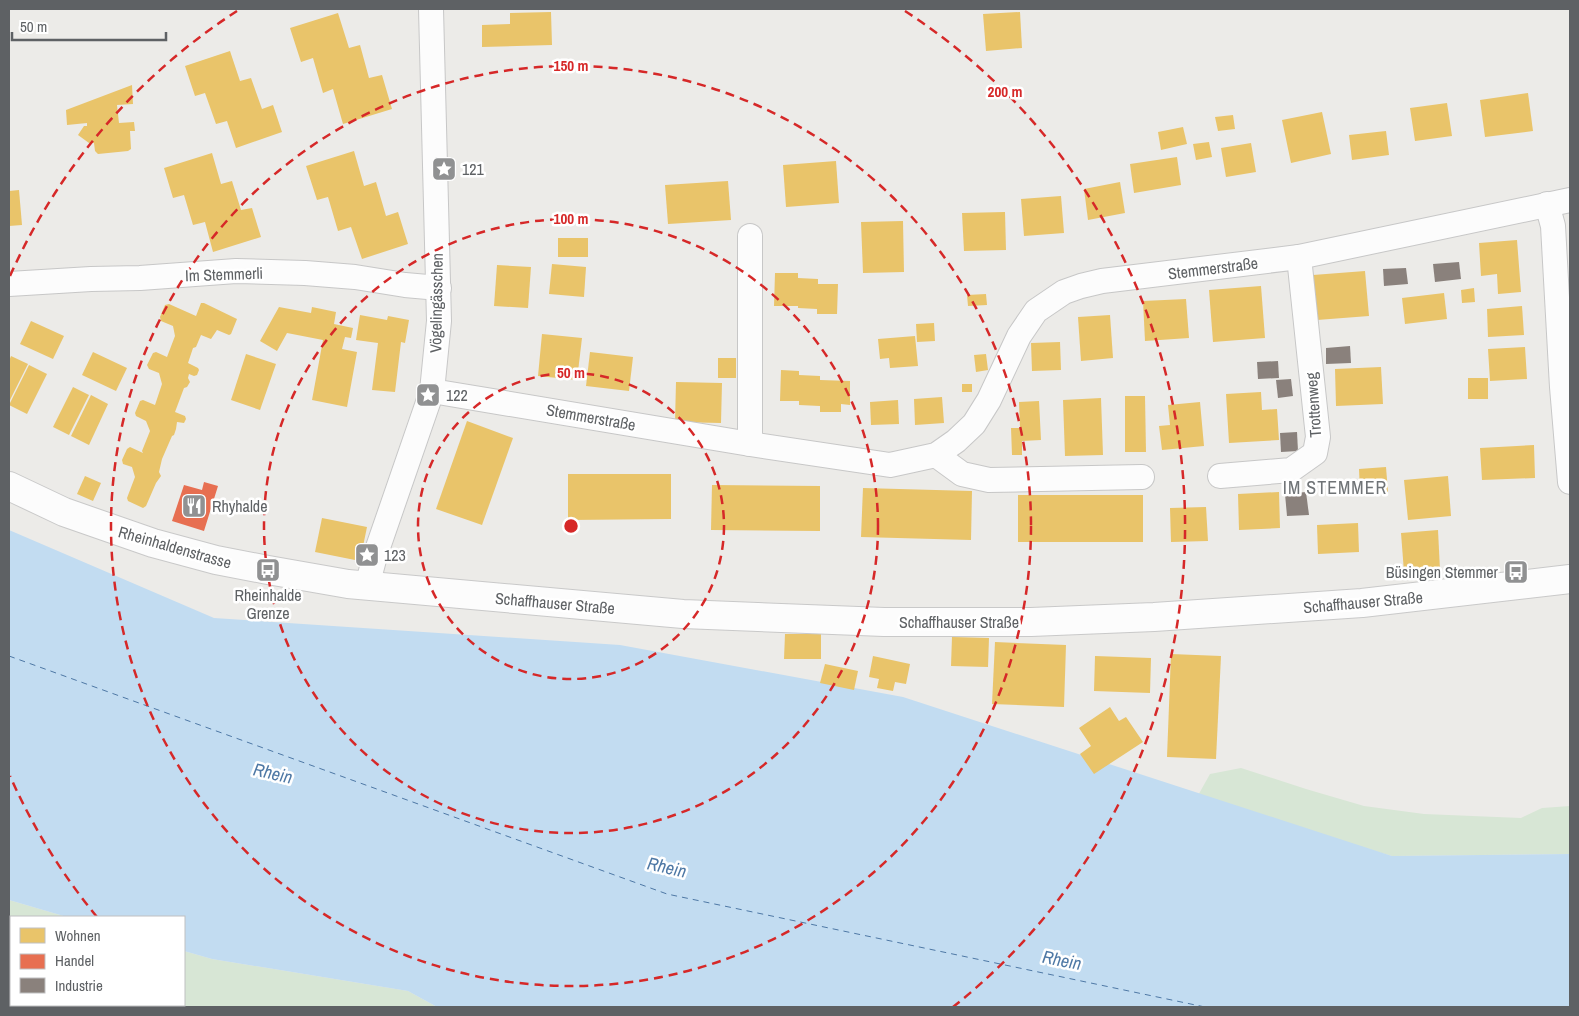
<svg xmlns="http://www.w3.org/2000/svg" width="1579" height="1016" viewBox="0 0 1579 1016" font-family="'Archivo Narrow',sans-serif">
<rect width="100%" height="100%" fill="#ecebe8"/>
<g fill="#d7e6d5">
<path d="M1241 768 1306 789 1364 806 1424 814 1521 818 1542 808 1570 806V854L1392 856 1196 799 1210 774Z"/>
<path d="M9 900 67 917H11V983L9 982Z"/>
<path d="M184 951 212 959 408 991 437 1007H67L61 1005H184Z"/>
</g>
<path fill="#c2dcf1" d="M9 530 214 618 620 645 903 697 1392 856 1570 854V1007H437L408 991 212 959 184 951V917H67L9 900Z"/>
<g fill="#e9c46a">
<path d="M551 12 552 45 482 47V25L510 24V13Z"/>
<path d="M1020 12 1022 48 986 51 983 14Z"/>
<path d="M338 13 349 48 360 45 369 78 382 75 392 109 343 124 333 89 323 93 313 58 301 62 290 28Z"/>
<path d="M230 51 240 81 251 78 262 109 273 105 282 132 236 148 227 121 216 124 205 93 195 96 185 66Z"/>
<path d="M132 85 133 104 117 105 119 123 134 122 135 131H130L131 149 128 151 98 154 95 151 94 143H89L78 135 84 126H87V123L67 125 66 110Z"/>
<path d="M1528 93 1533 131 1485 137 1480 100Z"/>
<path d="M1447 103 1452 136 1415 141 1410 108Z"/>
<path d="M1322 112 1331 154 1291 163 1282 120Z"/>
<path d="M1233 115 1235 129 1218 131 1215 117Z"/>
<path d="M1183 127 1187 144 1161 150 1158 132Z"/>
<path d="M1386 131 1389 155 1352 160 1349 135Z"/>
<path d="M1209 142 1212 157 1196 160 1193 144Z"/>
<path d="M1251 143 1256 172 1226 177 1221 148Z"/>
<path d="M354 151 364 186 376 182 386 216 398 212 408 244 362 259 351 227 338 231 328 197 317 200 306 166Z"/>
<path d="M212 153 221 184 232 181 241 210 252 208 261 237 213 252 205 222 193 225 184 195 173 198 164 168Z"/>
<path d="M1177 157 1181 185 1134 193 1130 164Z"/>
<path d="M836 161 839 203 786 207 783 165Z"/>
<path d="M728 181 731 220 668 224 665 185Z"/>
<path d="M1120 182 1125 213 1088 220 1084 189Z"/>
<path d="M19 190 22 225 9 226V191Z"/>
<path d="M1061 196 1064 233 1024 236 1021 199Z"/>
<path d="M1005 212 1006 250 964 251 962 213Z"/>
<path d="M903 221 904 272 863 273 861 222Z"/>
<rect x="558" y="238" width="30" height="19"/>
<path d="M1517 240 1521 292 1498 294 1497 274 1481 276 1479 243Z"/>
<path d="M552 264 586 267 584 297 549 294Z"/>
<path d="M497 265 531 267 528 308 494 306Z"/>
<path d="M1365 271 1369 316 1317 320 1313 275Z"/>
<path d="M775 273H798V278L818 279V284H838L837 314H817V309L798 308V306H774Z"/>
<path d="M1261 286 1265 338 1213 342 1209 290Z"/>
<path d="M1474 288 1475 302 1462 303 1461 290Z"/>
<path d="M1444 293 1447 319 1405 324 1402 298Z"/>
<path d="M986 294 987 305 968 306 967 295Z"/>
<path d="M1186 299 1189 338 1145 341 1143 301Z"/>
<path d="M201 303H204L237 319 231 334 229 335 217 330 211 339 201 335 196 347 193 348 188 363 198 368 199 370 197 375 194 376 189 374 188 378 190 382 187 387 184 388 175 412 185 416 186 419 184 423 177 422 176 429 174 435 172 436 162 459 159 472 161 476 156 483 146 506 143 508 128 501 127 498 135 477 132 467 123 464 122 460 127 449 130 447 143 453 142 451 150 431 146 421 136 416 135 413 140 401 143 400 155 405 162 384 159 373 149 369 147 365 153 353 156 352 167 357 175 336 173 326 161 321 160 317 165 305 169 304 196 316Z"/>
<path d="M1522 306 1524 335 1488 337 1487 309Z"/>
<path d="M279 307 311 313 312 307 336 312 334 324 353 328 351 338 345 337 342 349 357 352 347 407 312 400 323 340 287 333 277 351 260 341Z"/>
<path d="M360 315 387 320 388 316 409 320 405 343 401 342 395 392 372 390 378 343 356 340Z"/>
<path d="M1110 315 1113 358 1081 361 1078 317Z"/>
<path d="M31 321 64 336 53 359 20 344Z"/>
<path d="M934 323 935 341 917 342 916 324Z"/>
<path d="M542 334 582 338 577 380 538 376Z"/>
<path d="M915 336 918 366 890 368 889 358 880 359 878 339Z"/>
<path d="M1060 342 1061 370 1032 371 1031 343Z"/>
<path d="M1525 347 1527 379 1490 381 1488 349Z"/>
<path d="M93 352 127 368 116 391 82 375Z"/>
<path d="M590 352 633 357 629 391 586 386Z"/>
<path d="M246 354 276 364 260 410 231 400Z"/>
<path d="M986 354 988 370 976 372 974 355Z"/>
<path d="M11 356 28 364 9 402V361Z"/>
<rect x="718" y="358" width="18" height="20"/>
<path d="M29 365 47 374 27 414 9 405Z"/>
<path d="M1381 367 1383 404 1336 406 1335 369Z"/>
<path d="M781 370 799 371V375L820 376V380L850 381V405L841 404V412H820V406L799 405V401H780Z"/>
<rect x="1468" y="378" width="20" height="21"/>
<path d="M676 382 722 383 721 423 675 422Z"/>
<rect x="962" y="384" width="10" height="8"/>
<path d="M73 387 89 395 69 435 53 427Z"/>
<path d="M1261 392 1262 410 1277 409 1279 440 1229 443 1226 394Z"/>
<path d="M91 395 108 404 89 445 71 436Z"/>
<path d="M1125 396H1145L1146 452H1125Z"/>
<path d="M942 397 944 423 915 425 914 399Z"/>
<path d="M1101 398 1103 455 1065 456 1063 400Z"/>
<path d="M898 400 899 424 871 425 870 402Z"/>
<path d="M1039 401 1041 440 1022 441V455H1012L1011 428H1020L1019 402Z"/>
<path d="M1200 402 1204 446 1162 450 1159 426 1170 425 1168 405Z"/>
<path d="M467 421 513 438 482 525 436 509Z"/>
<path d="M1534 445 1535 478 1482 480 1480 448Z"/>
<path d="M1386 467 1388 492 1360 493 1359 469Z"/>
<path d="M568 474H671V519L568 520Z"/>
<path d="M85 476 101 483 93 501 77 494Z"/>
<path d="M1448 476 1451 516 1408 520 1404 480Z"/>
<path d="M712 485 820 486V531L711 530Z"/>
<path d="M863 488 972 491 971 540 861 537Z"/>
<path d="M1279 492 1280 528 1239 530 1238 494Z"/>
<rect x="1018" y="495" width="125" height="47"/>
<path d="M1206 507 1208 541 1171 542 1170 508Z"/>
<path d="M322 518 367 527 360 561 315 552Z"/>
<path d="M1358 523 1359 552 1318 554 1317 525Z"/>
<path d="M1438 530 1440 570 1404 572 1401 533Z"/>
<path d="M785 634H821V659H784Z"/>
<path d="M952 637 989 638 988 667 951 666Z"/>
<path d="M995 642 1066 645 1064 707 992 704Z"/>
<path d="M1171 654 1221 656 1216 759 1167 757Z"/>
<path d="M873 656 910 664 906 684 895 682 893 691 877 688 879 679 869 677Z"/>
<path d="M1095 656 1151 658 1150 693 1094 691Z"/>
<path d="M825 664 858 671 854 690 820 683Z"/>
<path d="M1110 707 1119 721 1126 717 1143 742 1094 774 1080 754 1091 746 1079 728Z"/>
</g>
<path fill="#e76f51" d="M204 482 218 486 204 531 172 521 184 485 202 490Z"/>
<g fill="#8a817c">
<path d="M1459 262 1461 279 1435 282 1433 264Z"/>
<path d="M1406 268 1408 284 1384 286 1383 269Z"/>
<path d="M1350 346 1351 363 1326 364V348Z"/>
<path d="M1278 361 1279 378 1258 379 1257 362Z"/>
<path d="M1291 379 1293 396 1278 398 1276 380Z"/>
<path d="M1297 432 1298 451 1281 452 1280 433Z"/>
<path d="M1306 492 1309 515 1287 516 1285 494Z"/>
</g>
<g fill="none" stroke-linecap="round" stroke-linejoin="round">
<path stroke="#4e78a5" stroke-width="1" stroke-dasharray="6 5" stroke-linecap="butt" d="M9 656 667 894 1205 1007"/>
<defs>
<g id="street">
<path d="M1547 204 1553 226 1562 387 1570 482"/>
<path d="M750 236V444"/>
<path d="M9 284 91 279 140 278 236 271 305 273 355 277 405 285 439 288"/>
<path d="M432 391 750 444 890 465 936 455 956 441 974 424 989 400 1019 336 1036 311 1064 292 1081 286 1102 281 1299 257 1570 200"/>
<path d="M936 455 962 474 989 480 1142 477"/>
<path d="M1220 476 1291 470 1315 453 1318 437 1299 257"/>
<path d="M367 586 375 556 432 391 439 321 431 9"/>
</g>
<path id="secondary" d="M9 486 64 512 153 543 216 560 268 570 348 584 683 614 884 622H1031L1154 617 1362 603 1570 579"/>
</defs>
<use href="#street" stroke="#c7c7c7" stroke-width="26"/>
<use href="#secondary" stroke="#c9c9c9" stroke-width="30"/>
<use href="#street" stroke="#fcfcfc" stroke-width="24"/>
<use href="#secondary" stroke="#fcfcfc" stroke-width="28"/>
</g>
<g fill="none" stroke="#d62828" stroke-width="2.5" stroke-dasharray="9 6">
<circle cx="571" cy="526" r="153"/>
<circle cx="571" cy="526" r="307"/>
<circle cx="571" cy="526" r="460"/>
<path d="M97 917A614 614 0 0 1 10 776M10 276A614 614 0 0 1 237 11M905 11A614 614 0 0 1 953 1007"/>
</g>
<defs>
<symbol id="sight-square" viewBox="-11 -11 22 22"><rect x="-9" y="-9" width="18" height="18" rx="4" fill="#909192" stroke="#fff"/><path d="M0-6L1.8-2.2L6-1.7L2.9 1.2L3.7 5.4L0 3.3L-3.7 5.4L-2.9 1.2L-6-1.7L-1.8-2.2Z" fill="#fff"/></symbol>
<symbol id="restaurant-square" viewBox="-11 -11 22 22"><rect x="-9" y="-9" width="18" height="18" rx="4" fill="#909192" stroke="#fff"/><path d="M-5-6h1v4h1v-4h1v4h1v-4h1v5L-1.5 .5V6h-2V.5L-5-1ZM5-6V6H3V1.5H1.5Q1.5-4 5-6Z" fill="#fff"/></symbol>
<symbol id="bus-square" viewBox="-11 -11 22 22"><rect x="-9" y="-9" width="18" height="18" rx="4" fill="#909192" stroke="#fff"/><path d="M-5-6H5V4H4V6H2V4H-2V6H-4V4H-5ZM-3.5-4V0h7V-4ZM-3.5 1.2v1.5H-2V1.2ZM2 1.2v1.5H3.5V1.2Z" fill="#fff"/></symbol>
</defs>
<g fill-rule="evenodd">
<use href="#sight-square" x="430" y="155" width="28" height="28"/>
<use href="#sight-square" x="414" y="381" width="28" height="28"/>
<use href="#restaurant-square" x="180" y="492" width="28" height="28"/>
<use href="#sight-square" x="353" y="541" width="28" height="28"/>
<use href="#bus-square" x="254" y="556" width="28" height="28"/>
<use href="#bus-square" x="1502" y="558" width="28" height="28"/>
</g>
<g text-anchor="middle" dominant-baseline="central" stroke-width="5" stroke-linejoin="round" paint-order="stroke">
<g font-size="16" fill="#5e6164" stroke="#fff" text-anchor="start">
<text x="462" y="169">121</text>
<text x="446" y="395">122</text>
<text x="212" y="506">Rhyhalde</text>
<text x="384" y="555">123</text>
<text x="1498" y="572" text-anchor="end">Büsingen Stemmer</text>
<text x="268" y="595" text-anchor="middle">Rheinhalde<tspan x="268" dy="18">Grenze</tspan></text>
</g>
<g font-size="16" fill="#5e6164" stroke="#fff">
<text transform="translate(1213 268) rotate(-7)">Stemmerstraße</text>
<text transform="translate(224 274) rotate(-2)">Im Stemmerli</text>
<text transform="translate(436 303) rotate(-89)">Vögelingässchen</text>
<text transform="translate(1313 405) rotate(-94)">Trottenweg</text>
<text transform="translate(591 417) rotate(10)">Stemmerstraße</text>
<text transform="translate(175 547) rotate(16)">Rheinhaldenstrasse</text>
<text transform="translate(1363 602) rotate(-5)">Schaffhauser Straße</text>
<text transform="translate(555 603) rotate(5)">Schaffhauser Straße</text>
<text x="959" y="622">Schaffhauser Straße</text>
</g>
<g font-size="18" letter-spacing="1" fill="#6f7376" stroke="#fff">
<text x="1335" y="487">IM STEMMER</text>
</g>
<g font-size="18" font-style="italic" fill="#4e78a5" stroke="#fff">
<text transform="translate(273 773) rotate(13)">Rhein</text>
<text transform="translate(667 867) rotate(13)">Rhein</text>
<text transform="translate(1062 960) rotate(11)">Rhein</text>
</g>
</g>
<circle cx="571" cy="526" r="8" fill="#d62828" stroke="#fff" stroke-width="2.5"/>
<g font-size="15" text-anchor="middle" font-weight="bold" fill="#d62828" stroke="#fff" stroke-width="5" stroke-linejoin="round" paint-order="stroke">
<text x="571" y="71">150 m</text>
<text x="1005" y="97">200 m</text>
<text x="571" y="224">100 m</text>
<text x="571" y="378">50 m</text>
</g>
<rect width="1579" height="1016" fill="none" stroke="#5e6164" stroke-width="20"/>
<rect x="10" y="916" width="175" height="90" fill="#ffffff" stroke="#bfc0c1"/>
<rect x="20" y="928" width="25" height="15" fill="#e9c46a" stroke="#bfc0c1"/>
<text x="55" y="941" font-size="15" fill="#5e6164">Wohnen</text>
<rect x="20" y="954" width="25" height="15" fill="#e76f51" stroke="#bfc0c1"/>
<text x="55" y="966" font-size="15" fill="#5e6164">Handel</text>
<rect x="20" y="978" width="25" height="15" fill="#8a817c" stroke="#bfc0c1"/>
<text x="55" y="991" font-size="15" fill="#5e6164">Industrie</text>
<path d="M12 32v8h154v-8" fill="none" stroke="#5e6164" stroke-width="2.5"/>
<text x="20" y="32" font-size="15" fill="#5e6164" stroke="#ffffff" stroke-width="4" paint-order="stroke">50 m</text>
</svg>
